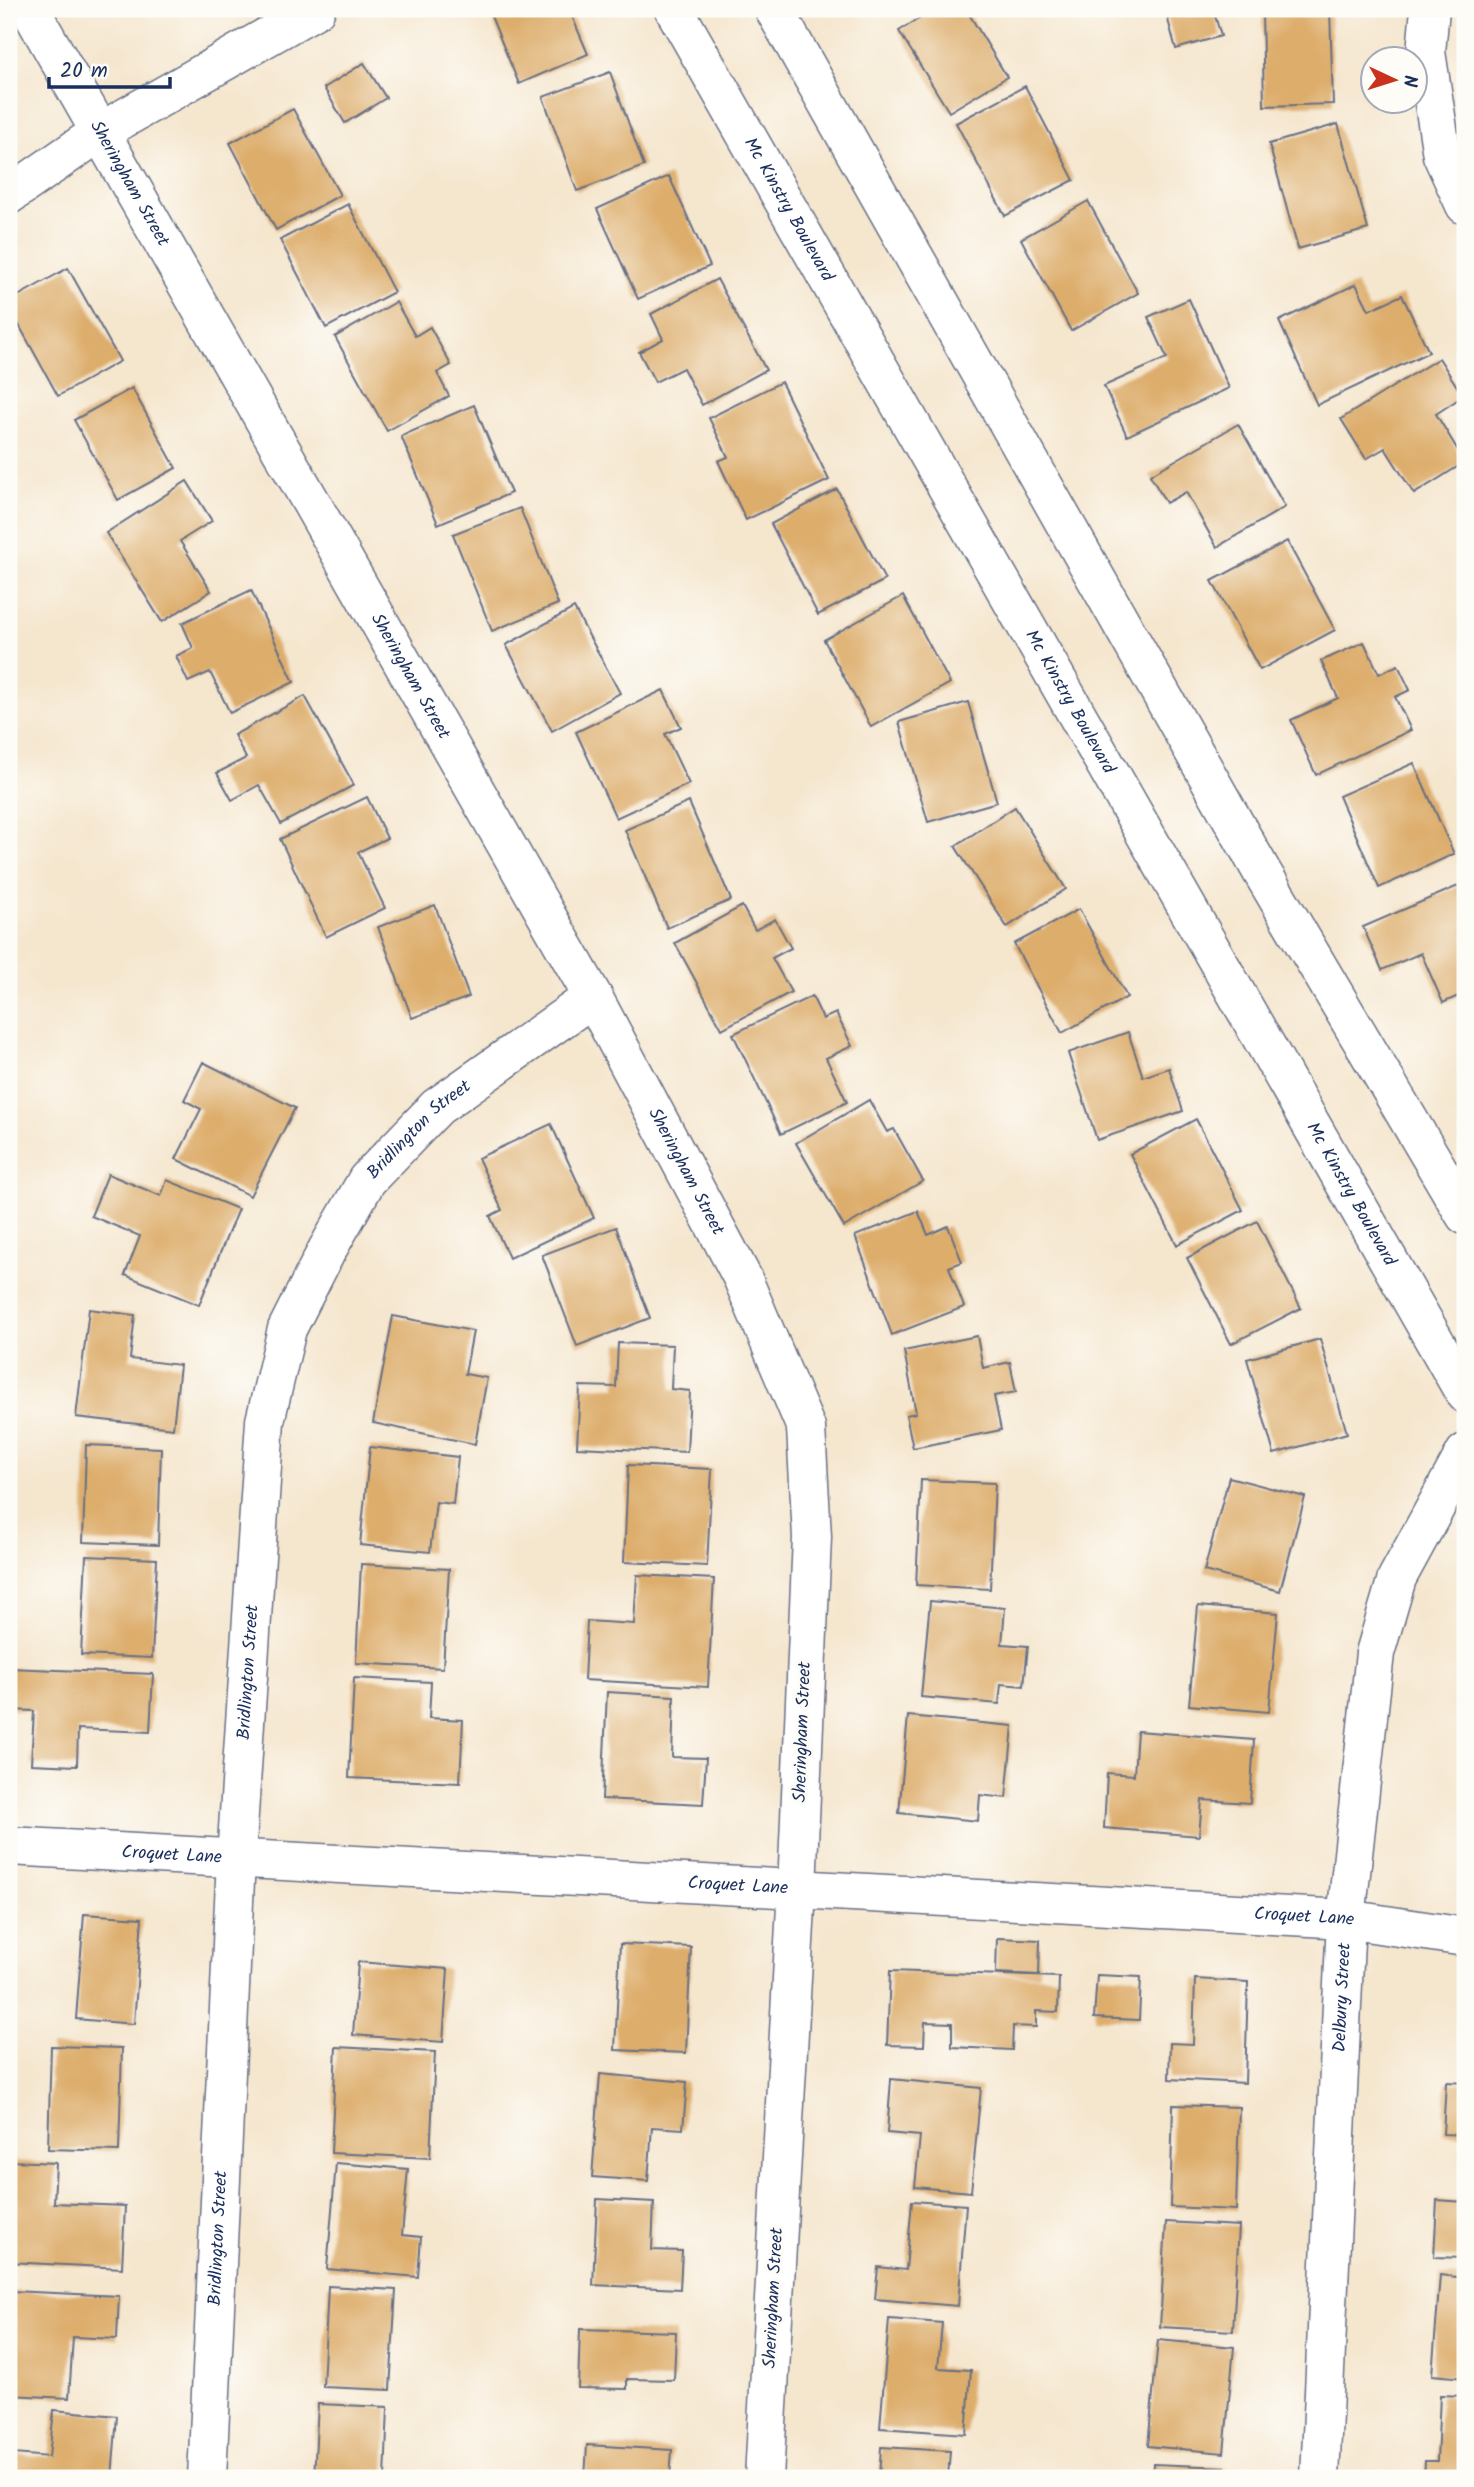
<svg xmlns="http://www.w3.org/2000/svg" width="1474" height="2487" viewBox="0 0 1474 2487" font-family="Kalam,sans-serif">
<rect width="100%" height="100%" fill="#fdfcf7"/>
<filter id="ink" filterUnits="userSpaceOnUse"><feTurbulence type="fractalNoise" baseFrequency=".0143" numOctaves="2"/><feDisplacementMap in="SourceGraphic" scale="14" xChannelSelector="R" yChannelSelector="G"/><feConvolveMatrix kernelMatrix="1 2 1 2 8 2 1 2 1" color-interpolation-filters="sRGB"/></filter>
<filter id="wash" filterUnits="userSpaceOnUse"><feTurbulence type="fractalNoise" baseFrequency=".00686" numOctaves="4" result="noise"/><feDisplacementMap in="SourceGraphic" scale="28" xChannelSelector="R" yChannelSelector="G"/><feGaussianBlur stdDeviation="1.57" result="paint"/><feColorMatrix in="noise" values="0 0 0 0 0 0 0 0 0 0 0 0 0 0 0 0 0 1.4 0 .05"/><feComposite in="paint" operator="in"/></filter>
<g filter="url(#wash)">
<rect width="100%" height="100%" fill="#f5e6ce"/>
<g id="blocks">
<g fill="#ddad6c">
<path d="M488 9H569L588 54 519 84Z"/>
<path d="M935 9H966L1007 77 949 112 899 31Z"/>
<path d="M1165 9H1213L1221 36 1176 49Z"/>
<path d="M1330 9 1333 104 1264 106 1262 12Z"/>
<path d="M364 63 386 98 345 123 324 88Z"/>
<path d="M610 72 644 166 577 191 543 97Z"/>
<path d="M1025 86 1074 180 1005 216 956 123Z"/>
<path d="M293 109 340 195 276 230 230 143Z"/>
<path d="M1338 124 1368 229 1298 249 1269 144Z"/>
<path d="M669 176 710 266 638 299 597 209Z"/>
<path d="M1088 201 1138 293 1071 331 1021 239Z"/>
<path d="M348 204 394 292 326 328 280 240Z"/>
<path d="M68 268 120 361 58 396 9 307V301Z"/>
<path d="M717 279 766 370 702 405 683 368 655 382 639 352 663 339 651 314Z"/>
<path d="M1356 284 1369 310 1402 295 1429 352 1317 405 1279 321Z"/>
<path d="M1189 299 1229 388 1127 436 1104 386 1167 358 1148 317Z"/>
<path d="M396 302 415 336 430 327 451 365 437 373 449 396 387 431 335 337Z"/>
<path d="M1439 358 1463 396 1436 414 1465 462 1414 494 1385 448 1366 459 1341 419Z"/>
<path d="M781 382 829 480 746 520 718 461 728 457 709 418Z"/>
<path d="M132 388 176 468 118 500 74 420Z"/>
<path d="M474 405 511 493 438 524 401 436Z"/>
<path d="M1238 424 1285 507 1217 547 1186 492 1166 503 1150 475Z"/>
<path d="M187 481 212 521 180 541 211 591 162 622 106 533Z"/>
<path d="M837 489 885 580 818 615 771 524Z"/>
<path d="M520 508 558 604 492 631 453 534Z"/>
<path d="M1287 541 1335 630 1260 670 1212 581Z"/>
<path d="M251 590 294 682 230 713 210 672 188 682 176 656 193 648 182 623Z"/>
<path d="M903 596 950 683 871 727 824 640Z"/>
<path d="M574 608 620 693 552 731 506 645Z"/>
<path d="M1364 642 1379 674 1398 665 1410 690 1395 697 1411 730 1316 775 1291 720 1338 698 1321 661Z"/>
<path d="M663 690 681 727 665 734 689 784 616 818 576 732Z"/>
<path d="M305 696 354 785 281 824 259 785 232 800 217 773 246 758 234 735Z"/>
<path d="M968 702 997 802 928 822 899 722Z"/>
<path d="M1414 763 1454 854 1379 888 1339 796Z"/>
<path d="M367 797 387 838 358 852 385 908 326 937 280 839Z"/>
<path d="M689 802 731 900 667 928 625 830Z"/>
<path d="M1015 807 1066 889 1007 927 955 846Z"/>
<path d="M1465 883V993L1443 1003 1421 953 1382 970 1363 927Z"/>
<path d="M435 905 469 997 412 1018 378 927Z"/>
<path d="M742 906 755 930 775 919 791 948 772 958 791 992 722 1029 675 943Z"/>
<path d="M1079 909 1127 997 1062 1033 1014 944Z"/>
<path d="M812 996 823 1019 836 1013 852 1046 826 1058 847 1102 781 1134 733 1034Z"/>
<path d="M1128 1032 1143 1077 1169 1068 1183 1111 1097 1140 1068 1053Z"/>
<path d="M203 1062 295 1108 250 1196 176 1159 201 1109 184 1100Z"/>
<path d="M869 1100 887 1132 894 1129 923 1181 844 1227 796 1143Z"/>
<path d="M1196 1119 1243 1210 1177 1245 1130 1154Z"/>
<path d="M551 1124 594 1218 509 1258 490 1216 502 1210 478 1158Z"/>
<path d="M108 1174 161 1196 167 1180 238 1209 199 1305 125 1275 140 1236 91 1216Z"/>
<path d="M918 1211 928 1235 948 1226 962 1262 949 1267 964 1307 892 1335 855 1236Z"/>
<path d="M1257 1221 1301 1308 1231 1344 1187 1258Z"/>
<path d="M616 1227 650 1318 577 1346 542 1255Z"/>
<path d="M89 1309 135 1315 130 1359 180 1365 173 1428 76 1417Z"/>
<path d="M393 1316 473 1331 465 1374 487 1378 475 1444 373 1423Z"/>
<path d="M977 1336 983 1368 1010 1362 1016 1392 994 1396 1001 1430 913 1448 906 1415 916 1413 904 1351Z"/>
<path d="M1320 1339 1347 1433 1274 1454 1247 1359Z"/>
<path d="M618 1343 673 1345 671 1389 690 1391 687 1452 577 1447 580 1386 616 1387Z"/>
<path d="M86 1445 161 1448 158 1545 83 1542Z"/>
<path d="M370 1447 458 1457 453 1504 436 1502 430 1552 360 1545Z"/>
<path d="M628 1465 712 1469 707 1566 624 1562Z"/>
<path d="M1229 1477 1305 1497 1280 1591 1204 1571Z"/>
<path d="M921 1480 995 1483 990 1589 916 1585Z"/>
<path d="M86 1556 157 1559 152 1658 81 1655Z"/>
<path d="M361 1564 449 1569 443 1668 356 1663Z"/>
<path d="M637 1575 714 1579 708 1687 584 1680 587 1621 634 1624Z"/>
<path d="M930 1601 1005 1608 1002 1644 1028 1646 1024 1686 1001 1684 999 1704 921 1697Z"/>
<path d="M1198 1606 1278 1613 1269 1712 1189 1705Z"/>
<path d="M9 1668 153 1674 150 1732 78 1729 77 1766 31 1764 34 1711 9 1710Z"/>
<path d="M354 1678 431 1682 429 1718 463 1720 460 1783 349 1778Z"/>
<path d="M607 1692 674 1696 672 1757 706 1758 703 1804 602 1799Z"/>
<path d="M908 1716 1013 1726 1006 1798 980 1795 978 1821 899 1813Z"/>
<path d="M1137 1731 1254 1740 1250 1803 1202 1800 1199 1836 1104 1828 1107 1773 1134 1775Z"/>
<path d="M84 1914 142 1918 134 2024 76 2019Z"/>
<path d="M997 1938 1040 1940 1039 1975 996 1973Z"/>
<path d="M620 1944 691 1947 686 2053 615 2050Z"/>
<path d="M358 1962 448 1969 443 2042 353 2035Z"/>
<path d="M890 1971 1059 1977 1058 2012 1036 2011V2027L1013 2026 1012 2050 952 2047V2023L925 2022 924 2046 887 2045Z"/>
<path d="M1097 1975 1141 1977 1139 2020 1094 2018Z"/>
<path d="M1195 1979 1248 1982 1245 2083 1169 2079 1170 2043 1193 2044Z"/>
<path d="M51 2046 122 2048 119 2151 48 2149Z"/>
<path d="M336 2047 435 2052 430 2158 331 2153Z"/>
<path d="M600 2074 687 2082 683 2129 652 2127 648 2181 592 2177Z"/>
<path d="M891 2079 981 2088 971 2192 915 2187 920 2136 887 2133Z"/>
<path d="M1446 2082 1465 2083V2135L1443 2134Z"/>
<path d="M1173 2105 1239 2107 1236 2210 1170 2207Z"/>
<path d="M11 2161 56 2163 54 2203 125 2206 122 2268 9 2262Z"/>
<path d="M336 2163 408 2169 402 2235 421 2237 418 2277 327 2269Z"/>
<path d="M597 2199 654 2202 652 2250 682 2251 680 2289 593 2285Z"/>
<path d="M1437 2200 1465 2202V2258L1434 2257Z"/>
<path d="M912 2201 966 2205 958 2306 875 2299 878 2267 906 2270Z"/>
<path d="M1166 2222 1239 2226 1233 2331 1160 2327Z"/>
<path d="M1440 2275 1465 2278V2378L1432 2375Z"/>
<path d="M328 2286 396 2290 390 2390 323 2387Z"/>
<path d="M11 2291 119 2296 117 2339 73 2337 69 2398 9 2395Z"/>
<path d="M889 2319 942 2323 938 2368 971 2370 966 2434 880 2428Z"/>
<path d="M580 2329 676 2332 674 2380 627 2379V2389L578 2388Z"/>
<path d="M1158 2340 1234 2347 1224 2453 1148 2446Z"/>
<path d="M1440 2395 1465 2396V2478H1424L1425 2461H1437Z"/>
<path d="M318 2404 388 2407 385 2478H314Z"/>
<path d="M54 2410 117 2416 112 2478H12L14 2454 49 2457Z"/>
<path d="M587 2445 672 2450 670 2478H585Z"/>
<path d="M881 2447 950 2451 948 2478H879Z"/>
<path d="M1153 2464 1225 2467V2478H1152Z"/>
</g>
</g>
</g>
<g filter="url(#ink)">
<use href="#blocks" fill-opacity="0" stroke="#676f85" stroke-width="2"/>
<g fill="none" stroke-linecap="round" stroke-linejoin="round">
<defs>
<g id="minor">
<path id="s1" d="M30 9 593 997 742 1277 806 1428 812 1537 797 1889 764 2478"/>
<path id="s2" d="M674 9 1465 1394"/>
<path d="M774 9 1262 872 1465 1215"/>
<path d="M1430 9 1426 52 1442 155 1465 205"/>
<path d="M9 195 100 132 316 9"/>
<path id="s3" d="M9 1846 1346 1919 1465 1937"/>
<path id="s4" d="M207 2478 236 1859 265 1421 287 1329 327 1250 367 1180 437 1107 593 997"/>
<path id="s5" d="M1320 2478 1346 1919 1375 1653 1397 1578 1465 1453"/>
</g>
</defs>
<use href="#minor" stroke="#676f85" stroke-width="41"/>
<use href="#minor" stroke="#fff" stroke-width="38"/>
</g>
</g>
<g text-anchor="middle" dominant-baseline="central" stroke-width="7" stroke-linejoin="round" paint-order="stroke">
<g font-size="18" fill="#1b2f5e" stroke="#fdfcf7">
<text stroke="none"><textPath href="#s1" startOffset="201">Sheringham Street</textPath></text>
<text stroke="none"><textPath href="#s2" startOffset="231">Mc Kinstry Boulevard</textPath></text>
<text stroke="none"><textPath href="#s1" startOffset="768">Sheringham Street</textPath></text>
<text stroke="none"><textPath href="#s2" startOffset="798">Mc Kinstry Boulevard</textPath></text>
<text stroke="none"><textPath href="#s4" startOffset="1395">Bridlington Street</textPath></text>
<text stroke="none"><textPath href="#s1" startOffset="1335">Sheringham Street</textPath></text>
<text stroke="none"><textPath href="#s2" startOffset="1365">Mc Kinstry Boulevard</textPath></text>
<text stroke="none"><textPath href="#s4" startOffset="807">Bridlington Street</textPath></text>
<text transform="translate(803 1732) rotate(-88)">Sheringham Street</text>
<text stroke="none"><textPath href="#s3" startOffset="163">Croquet Lane</textPath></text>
<text stroke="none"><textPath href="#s3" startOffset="730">Croquet Lane</textPath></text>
<text stroke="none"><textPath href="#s3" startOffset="1297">Croquet Lane</textPath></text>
<text stroke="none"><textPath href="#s5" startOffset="481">Delbury Street</textPath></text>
<text stroke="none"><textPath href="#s4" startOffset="240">Bridlington Street</textPath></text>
<text transform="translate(774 2298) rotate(-87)">Sheringham Street</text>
</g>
</g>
<rect width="1474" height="2487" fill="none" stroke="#fdfcf7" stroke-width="35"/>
<g transform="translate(1394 80) rotate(94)"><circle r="33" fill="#fdfcf7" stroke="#a3aaba" stroke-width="2"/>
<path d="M0-5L12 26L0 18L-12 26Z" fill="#c8321e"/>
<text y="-10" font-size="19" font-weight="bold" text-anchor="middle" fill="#1b2f5e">N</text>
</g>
<path d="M49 77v10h121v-10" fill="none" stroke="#1b2f5e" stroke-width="3.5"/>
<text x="60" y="77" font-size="21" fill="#1b2f5e" stroke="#fdfcf7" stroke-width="5" paint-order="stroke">20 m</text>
</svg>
